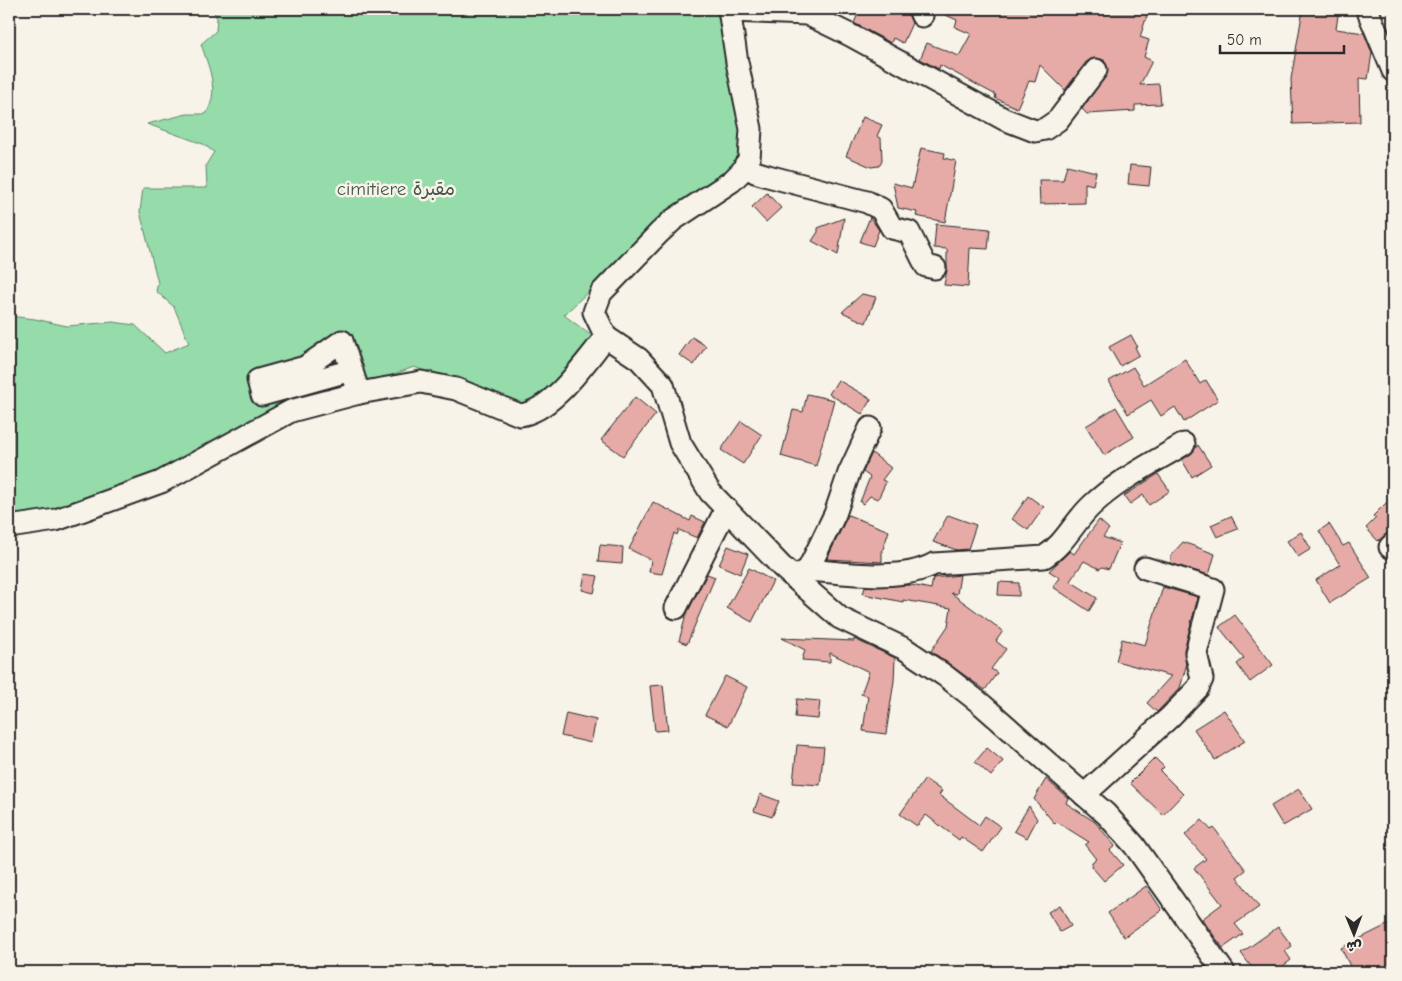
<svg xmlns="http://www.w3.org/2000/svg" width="1402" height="981" viewBox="0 0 1402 981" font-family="'Comic Neue','Playpen Sans Arabic',sans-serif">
<rect width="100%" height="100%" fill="#f7f3e8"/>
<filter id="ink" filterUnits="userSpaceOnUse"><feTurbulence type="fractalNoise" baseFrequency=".02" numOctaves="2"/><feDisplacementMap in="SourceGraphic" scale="10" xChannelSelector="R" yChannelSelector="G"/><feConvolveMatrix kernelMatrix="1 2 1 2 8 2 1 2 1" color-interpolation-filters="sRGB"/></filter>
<g filter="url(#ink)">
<path fill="#95dcaa" stroke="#60846a" d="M212 9H722L746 135 737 164 595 285 564 315 592 336 539 399 521 405 414 367 376 381 363 379 347 382 270 409 169 467 46 514 9 519V316L35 319 67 326 113 322 135 325 165 353 189 343 174 307 156 291 158 283 140 212 143 188H207L206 165 214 152 203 144 147 124 187 114H206C220 91 209 68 201 44L216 31 217 18Z"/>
<g fill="#e6aba6" stroke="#2b2b2b">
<path d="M860 9H895L908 14 912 23 903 43 893 38 891 43 854 23Z"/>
<path d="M932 9H1149L1140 37 1149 40 1144 57 1152 61 1140 85 1159 84 1161 104 1135 105V111L1087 114 1082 109 1108 72 1104 60 1097 58 1086 62 1065 90 1040 65 1035 82 1029 81 1017 108 995 98 996 95 940 65 939 69 920 59 927 43 959 56 971 34 955 27 957 20Z"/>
<path d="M1303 9H1339L1336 29 1364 33 1372 53 1368 79 1359 78 1360 122 1293 124 1291 79Z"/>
<path d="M863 117 882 125 877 136 881 138 882 160 879 166 871 167 846 156Z"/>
<path d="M921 148 945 153 944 158 956 161 945 222 916 216 917 212 898 208 893 183 912 188Z"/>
<path d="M1067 165 1096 172 1093 185 1085 183V203L1040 204 1039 180H1063Z"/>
<path d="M1130 165 1151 167 1149 186 1128 184Z"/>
<path d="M767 193 781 208 766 222 752 207Z"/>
<path d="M870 217 879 230 873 246 860 242Z"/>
<path d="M844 218 838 255 812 241 818 232V228Z"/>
<path d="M936 224 990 229 988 249 970 248 968 287 944 285 947 270V249L934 248Z"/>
<path d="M862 294 876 297 866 323 842 312Z"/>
<path d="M1131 335 1137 346 1135 347 1139 355 1120 366 1109 347Z"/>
<path d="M692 337 706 346 694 365 679 355Z"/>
<path d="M1185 359 1200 384 1206 380 1218 400 1184 422 1175 407 1161 416 1151 400 1128 414 1109 381 1133 367 1144 385Z"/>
<path d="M838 380 871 399 862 414 829 394Z"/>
<path d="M807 394 834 400 816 466 781 456 793 410 803 412Z"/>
<path d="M635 397 656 414 623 456 601 440Z"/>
<path d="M1116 407 1134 437 1104 455 1086 426Z"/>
<path d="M741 421 762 435 743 464 721 450Z"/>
<path d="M1198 445 1211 465 1192 477 1182 460 1191 454Z"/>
<path d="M872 453 891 468 882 480 886 482 878 499 870 496 863 504 860 502 870 477 863 472Z"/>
<path d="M1158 474 1170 491 1149 505 1143 495 1130 504 1124 496Z"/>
<path d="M1028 496 1044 507 1028 530 1012 519Z"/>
<path d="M1393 496V532L1387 533 1378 541 1366 528 1376 518 1373 516Z"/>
<path d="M653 502 690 521 692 516 705 522 697 538 679 530 677 535 674 533 662 574 649 572 651 560 629 549Z"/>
<path d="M848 515 889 531 882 552V562L827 559Z"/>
<path d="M948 515 976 525 968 549 957 550 933 542Z"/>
<path d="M1231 516 1238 529 1217 537 1211 525Z"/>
<path d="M1099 520 1109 529 1103 537 1120 543 1109 569 1102 567 1100 569 1084 561 1070 581 1097 598 1089 611 1053 587 1060 578 1049 571 1070 551 1074 554Z"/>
<path d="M1329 524 1343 546 1349 543 1371 578 1330 603 1316 580 1340 565 1319 531Z"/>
<path d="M1301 532 1311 549 1298 557 1287 541Z"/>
<path d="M1183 542 1215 554 1209 575 1170 563 1172 554Z"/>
<path d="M600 545 623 547 622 564 598 562Z"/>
<path d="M728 546 748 554 740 574 719 565Z"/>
<path d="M749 568 773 581 752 622 727 608Z"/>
<path d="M585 574 598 576 594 593 582 590Z"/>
<path d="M707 574 715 577 687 644 679 641 686 615Z"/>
<path d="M960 575 957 594 951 593 1003 631 996 641 1006 649 991 669 997 673 985 690 931 651 948 626 951 608 903 600V602L863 594 865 587 911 585 931 589 933 578Z"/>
<path d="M999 582 1019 583V596L998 595Z"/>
<path d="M1163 587 1198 597 1184 650 1186 667 1180 688 1157 712 1147 703 1171 676 1116 661 1122 639 1145 645Z"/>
<path d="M1235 615 1273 665 1250 682 1237 664 1244 658 1219 627Z"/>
<path d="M782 638 854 641V639L895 658 894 681 886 734 863 731 868 696 861 694 869 672 830 653V662L802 660 805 650Z"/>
<path d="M725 676 747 687 728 726 705 715Z"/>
<path d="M663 685 668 730 655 731 650 686Z"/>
<path d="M797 699 820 701 818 719 795 717Z"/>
<path d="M1224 710 1245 741 1215 760 1194 729Z"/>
<path d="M566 713 596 720 591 743 561 736Z"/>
<path d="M797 745 824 747 820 785 793 783Z"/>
<path d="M987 748 1003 761 991 776 975 762Z"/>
<path d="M1155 758 1164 767 1160 771 1183 794 1163 815 1130 783Z"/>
<path d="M925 779 942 791 939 795 979 825 985 816 1001 827 983 852 961 837 959 840 926 815 917 826 900 814Z"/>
<path d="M1046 779 1068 798 1066 803 1095 822 1115 846 1110 850 1123 865 1104 881 1092 867V862L1096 859 1085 845 1089 842 1057 822 1055 824 1034 799Z"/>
<path d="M1299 789 1312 809 1283 826 1271 806Z"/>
<path d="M760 794 779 801 772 817 754 811Z"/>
<path d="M1029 806 1037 819 1027 838 1014 831Z"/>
<path d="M1202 820 1211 830 1214 828 1246 870 1237 877 1259 907 1235 924 1243 934 1223 948 1202 919 1222 904 1194 868 1206 859 1185 835Z"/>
<path d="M1146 886 1162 910 1124 937 1108 913Z"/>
<path d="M1060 905 1071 926 1060 932 1048 912Z"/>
<path d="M1393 922V972H1353L1341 948Z"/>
<path d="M1278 927 1292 946 1285 951 1291 960 1275 972H1255L1241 953Z"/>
</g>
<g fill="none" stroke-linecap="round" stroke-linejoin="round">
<defs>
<g id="minor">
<path d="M729 9 737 62 751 129 749 159 742 171 732 181 673 220 659 233 601 293 594 312 606 337 639 359 663 385 680 443 710 492 782 567 840 618 905 649 944 675 980 703 1106 814 1134 845 1224 972"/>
<path d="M919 9 922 16"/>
<path d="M1367 9 1393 71"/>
<path d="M729 11 807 14 850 35 1004 119 1035 131 1045 129 1058 120 1096 70"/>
<path d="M745 165 755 172 768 176 867 202 881 209 892 228 909 232 926 266 935 268"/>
<path d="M352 370 262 395 258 380 305 367 342 341 359 393"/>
<path d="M9 527 56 520 161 482 291 411 359 393 421 382 456 389 520 415C553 411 585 362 606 337"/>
<path d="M1390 547 1393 544"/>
<path d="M808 570 835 514 849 473 870 428"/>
<path d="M794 577 808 570C846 573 900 582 934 564L1044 557C1065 544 1074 522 1091 506 1118 480 1153 463 1184 444"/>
<path d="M676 608 726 509"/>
<path d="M1084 795 1170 717 1198 688 1202 679 1196 653 1213 589 1145 568"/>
</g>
</defs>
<use href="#minor" stroke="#2b2b2b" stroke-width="25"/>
<use href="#minor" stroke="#f7f3e8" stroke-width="21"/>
</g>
</g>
<g text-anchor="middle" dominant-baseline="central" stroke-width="5" stroke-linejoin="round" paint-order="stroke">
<g font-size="19" fill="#46574b" stroke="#f7f3e8">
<text x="396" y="189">cimitiere مقبرة</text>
</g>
</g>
<rect width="1402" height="981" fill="none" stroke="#f7f3e8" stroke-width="30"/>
<rect x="15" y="15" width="1372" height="951" fill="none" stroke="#2b2b2b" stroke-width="2" filter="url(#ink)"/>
<g transform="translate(1354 934) rotate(179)" stroke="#f7f3e8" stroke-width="4" paint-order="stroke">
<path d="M0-4L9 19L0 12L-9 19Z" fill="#2b2b2b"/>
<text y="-8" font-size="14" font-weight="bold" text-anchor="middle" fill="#2b2b2b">ش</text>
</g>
<path d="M1220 45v8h124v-8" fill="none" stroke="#2b2b2b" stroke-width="2.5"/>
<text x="1227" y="45" font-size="15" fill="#2b2b2b" stroke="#f7f3e8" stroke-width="4" paint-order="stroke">50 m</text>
</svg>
